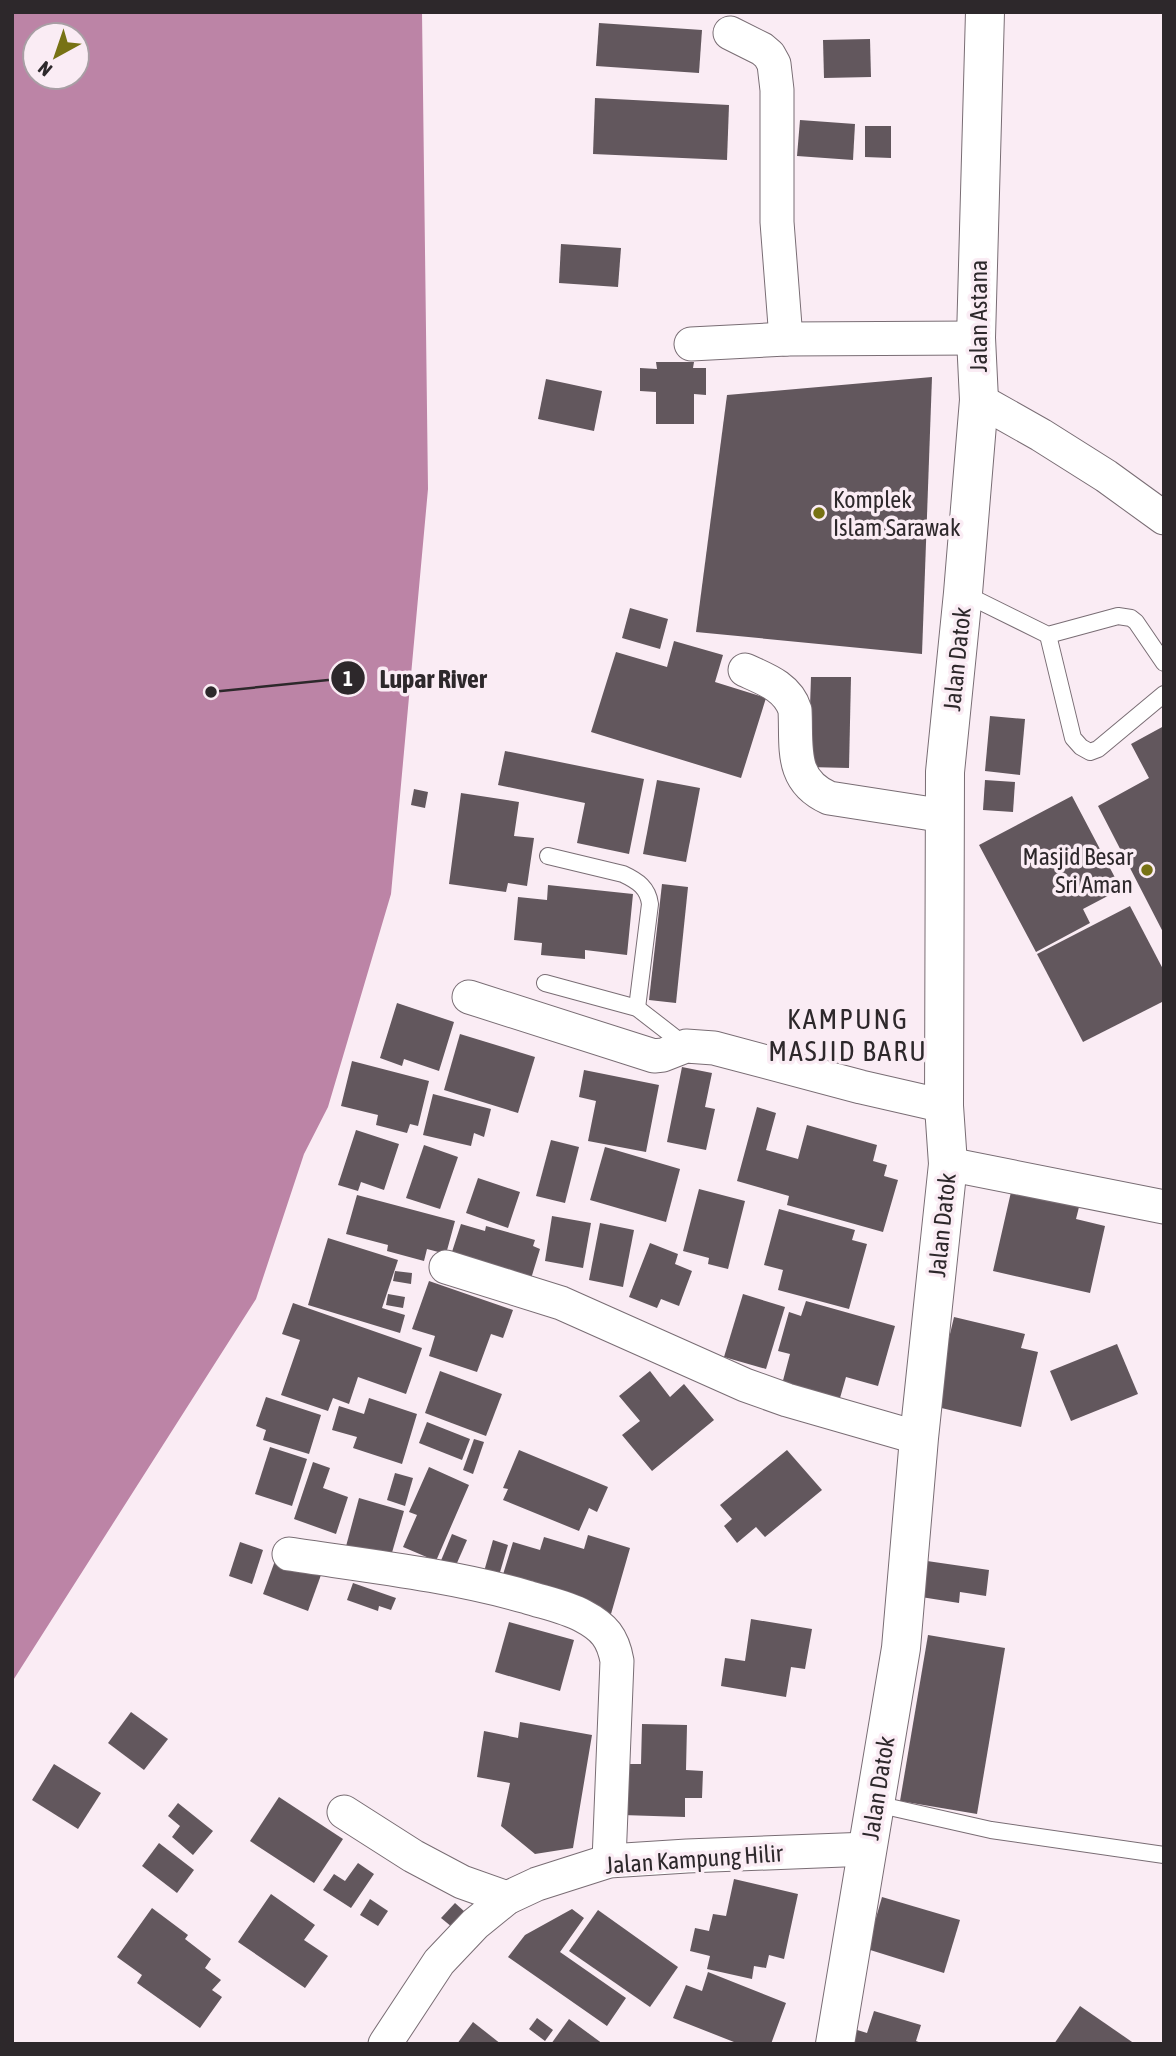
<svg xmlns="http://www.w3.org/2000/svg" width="1176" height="2056" viewBox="0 0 1176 2056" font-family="'Asap Condensed',sans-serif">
<rect width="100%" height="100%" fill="#faecf4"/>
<path fill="#bc84a6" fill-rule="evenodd" d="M12 12H422L428 489 391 894 328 1107 304 1154 256 1299 12 1682ZM35 35H77V77H35Z"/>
<g fill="#62575d">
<path d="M599 23 702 30 699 73 596 66Z"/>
<path d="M870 39 871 77 824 78 823 40Z"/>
<path d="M595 98 729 105 727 160 593 154Z"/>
<path d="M800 120 855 124 853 160 797 156Z"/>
<path d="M865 126H891V158L865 157Z"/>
<path d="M561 244 621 248 618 287 559 283Z"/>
<path d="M656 362H694L693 368H706V395L694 394V424H656V392L640 391V368L657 369Z"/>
<path d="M932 377 922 654 696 632 727 395Z"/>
<path d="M546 379 602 391 594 431 538 419Z"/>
<path d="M630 608 668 619 660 649 622 638Z"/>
<path d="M674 641 723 655 715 682 766 698 741 778 591 732 616 652 667 667Z"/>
<path d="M811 677H851L849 768 808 767Z"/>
<path d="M990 716 1025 719 1020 775 985 771Z"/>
<path d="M1164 726V934L1098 806 1149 778 1131 744Z"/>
<path d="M505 751 644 779 629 854 577 843 585 803 498 785Z"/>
<path d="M657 780 700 788 686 862 643 854Z"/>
<path d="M985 780 1015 782 1013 812 983 810Z"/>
<path d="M414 789 428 792 425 808 411 805Z"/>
<path d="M461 793 519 802 514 836 534 838 527 886 508 883 506 892 449 884Z"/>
<path d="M1072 796 1121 889 1083 909 1090 923 1036 952 979 845Z"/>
<path d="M662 884 688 887 676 1003 649 1000Z"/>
<path d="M548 885 633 894 627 955 585 950V959L541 955 542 943 514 940 518 897 547 900Z"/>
<path d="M1130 906 1164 971V1001L1083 1042 1037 954Z"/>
<path d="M397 1003 454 1022 439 1071 404 1059 402 1066 380 1058Z"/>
<path d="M460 1034 535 1057 518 1113 444 1090Z"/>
<path d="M352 1061 429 1081 418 1126 410 1124 407 1133 376 1125 378 1115 341 1106Z"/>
<path d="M682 1067 712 1073 705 1107 715 1109 706 1150 667 1142Z"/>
<path d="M584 1070 659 1085 646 1152 588 1141 596 1101 579 1097Z"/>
<path d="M433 1094 491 1109 484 1137 474 1133 471 1146 423 1135Z"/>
<path d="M757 1107 776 1113 766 1150 798 1159 807 1125 877 1145 873 1161 887 1165 884 1176 898 1180 883 1232 787 1205 789 1196 737 1181Z"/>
<path d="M356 1130 399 1144 384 1190 361 1182 358 1191 338 1185Z"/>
<path d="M551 1140 579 1147 565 1203 536 1196Z"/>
<path d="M424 1145 458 1157 440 1209 406 1198Z"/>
<path d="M605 1147 680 1169 666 1222 590 1200Z"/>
<path d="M478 1178 520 1192 508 1228 466 1213Z"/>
<path d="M699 1189 745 1201 728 1269 708 1264 709 1258 683 1251Z"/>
<path d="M1011 1192 1079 1207 1076 1219 1105 1226 1090 1293 993 1271Z"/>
<path d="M357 1195 455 1221 446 1254 427 1249 424 1261 387 1251 388 1245 346 1234Z"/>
<path d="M779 1209 855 1230 852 1240 867 1244 849 1309 778 1290 783 1270 764 1265Z"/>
<path d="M552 1216 591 1223 583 1268 545 1261Z"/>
<path d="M600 1223 634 1230 623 1287 589 1280Z"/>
<path d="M461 1224 485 1231 486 1226 535 1240 533 1246 540 1249 530 1282 450 1258Z"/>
<path d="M328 1238 398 1260 382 1308 405 1315 400 1333 308 1305Z"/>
<path d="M650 1243 678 1254 675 1264 692 1271 679 1306 661 1299 657 1308 629 1297Z"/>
<path d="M395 1271 412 1273 411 1284 393 1281Z"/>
<path d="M429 1281 513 1310 503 1338 491 1334 477 1372 429 1356 435 1336 412 1329Z"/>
<path d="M388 1294 405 1297 403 1308 386 1305Z"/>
<path d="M743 1294 785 1307 766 1369 724 1357Z"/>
<path d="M806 1301 895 1326 878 1386 846 1377 838 1405 781 1388 790 1354 778 1351 789 1312 801 1316Z"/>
<path d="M293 1303 422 1348 406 1394 358 1377 349 1404 333 1398 328 1411 281 1395 300 1340 282 1334Z"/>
<path d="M954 1317 1025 1334 1021 1348 1038 1352 1021 1427 933 1406Z"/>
<path d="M1117 1344 1138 1394 1071 1421 1050 1371Z"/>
<path d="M440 1371 502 1394 486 1436 425 1413Z"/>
<path d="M650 1371 670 1397 684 1384 714 1420 652 1471 622 1435 640 1421 619 1396Z"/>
<path d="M266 1397 321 1415 309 1454 263 1440 266 1430 256 1426Z"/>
<path d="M369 1398 417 1414 402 1464 353 1448 357 1437 332 1430 339 1406 364 1414Z"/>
<path d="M427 1422 470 1439 462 1460 419 1443Z"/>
<path d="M474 1439 484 1442 473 1474 463 1470Z"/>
<path d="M270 1447 307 1459 292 1506 255 1494Z"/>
<path d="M519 1450 608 1487 597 1512 589 1508 579 1531 503 1500 508 1489 503 1488Z"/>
<path d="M787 1450 822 1490 765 1537 756 1527 737 1543 724 1526 732 1519 720 1505Z"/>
<path d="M313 1462 330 1468 323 1488 348 1497 336 1534 294 1519Z"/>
<path d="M429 1467 469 1485 436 1561 403 1547 417 1515 409 1512Z"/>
<path d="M395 1473 413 1478 405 1506 387 1500Z"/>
<path d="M359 1498 404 1511 389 1563 345 1550Z"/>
<path d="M452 1534 467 1540 454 1570 440 1563Z"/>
<path d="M588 1535 630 1548 611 1614 501 1581 513 1542 540 1550 544 1537 584 1549Z"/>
<path d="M493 1540 508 1545 498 1579 483 1575Z"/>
<path d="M240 1542 263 1550 252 1584 229 1576Z"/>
<path d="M276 1558 321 1575 308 1611 263 1594Z"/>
<path d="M927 1561 989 1570 986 1596 960 1592 959 1603 921 1597Z"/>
<path d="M353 1583 396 1598 391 1610 379 1606 378 1611 347 1600Z"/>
<path d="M751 1619 812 1629 805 1669 791 1667 786 1697 721 1686 725 1658 745 1661Z"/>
<path d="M509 1622 574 1640 560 1691 495 1672Z"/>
<path d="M928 1635 1005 1648 977 1814 900 1801Z"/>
<path d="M131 1712 168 1739 144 1770 108 1743Z"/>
<path d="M520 1722 592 1735 573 1848 535 1854 501 1826 510 1783 477 1777 484 1731 518 1738Z"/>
<path d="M642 1724 687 1725 686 1770 703 1771 702 1798H685V1817L622 1815 623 1764H641Z"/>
<path d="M54 1764 101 1793 78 1829 32 1800Z"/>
<path d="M279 1797 343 1839 314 1883 250 1841Z"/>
<path d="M178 1803 213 1831 193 1855 172 1837 180 1826 168 1816Z"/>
<path d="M159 1843 194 1870 177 1893 142 1866Z"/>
<path d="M358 1863 374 1874 351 1908 323 1890 334 1874 345 1881Z"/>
<path d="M734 1879 798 1894 784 1959 769 1955 766 1968 754 1966 752 1979 707 1969 710 1956 690 1951 695 1928 709 1931 713 1914 726 1916Z"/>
<path d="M271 1894 315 1925 304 1940 328 1956 305 1988 238 1942Z"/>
<path d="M882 1897 960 1920 944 1973 867 1949Z"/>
<path d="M370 1899 388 1911 378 1926 360 1915Z"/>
<path d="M455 1903 465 1912 452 1927 441 1918Z"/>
<path d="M152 1908 188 1935 185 1939 211 1959 205 1968 221 1980 212 1990 222 1997 200 2028 137 1983 142 1975 117 1957Z"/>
<path d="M572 1909 584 1918 560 1952 626 1998 607 2026 508 1957 525 1935Z"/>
<path d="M598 1910 678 1967 650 2007 569 1951Z"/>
<path d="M708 1972 786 2003 771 2044H739L673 2018 686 1985 702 1991Z"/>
<path d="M1080 2006 1135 2044H1054Z"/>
<path d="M874 2011 921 2025 916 2041 924 2044H849L854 2029 867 2033Z"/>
<path d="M537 2018 553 2030 545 2041 529 2029Z"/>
<path d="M569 2019 603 2044H551Z"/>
<path d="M473 2022 501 2044H457Z"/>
</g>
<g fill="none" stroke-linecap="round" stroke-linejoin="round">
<defs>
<g id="service">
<path d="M963 593 1048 635 1118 616 1131 618 1136 622 1164 663"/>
<path d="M1048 635 1073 738 1081 747 1090 752 1098 749 1164 694"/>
<path d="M548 856 623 874C638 881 648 888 650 904L637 1008"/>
<path d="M545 983 637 1008 686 1046"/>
<path d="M876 1804 991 1830 1164 1855"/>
</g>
<g id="minor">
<path d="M730 33 762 49 769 55 774 64 777 90V222L786 339"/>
<path d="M691 344 786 339 976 338"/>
<path d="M979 400 1041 435 1106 476 1164 518"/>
<path d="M745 670C765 679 788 687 795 710 797 747 789 780 829 798L945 816"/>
<path d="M469 997 654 1056 663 1055 686 1046 714 1048 861 1087 944 1106"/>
<path d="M948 1164 1164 1207"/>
<path d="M446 1267 561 1303 745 1385 787 1400 919 1438"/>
<path d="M289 1554C369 1566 450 1575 527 1597 546 1603 566 1607 583 1616 604 1627 613 1638 617 1661L609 1861"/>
<path d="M344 1812 413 1856 462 1882 507 1898"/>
<path d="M385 2044 439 1962 475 1924 507 1898 537 1884 609 1861 687 1856 869 1849"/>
</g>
<path id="secondary" d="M835 2044 901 1648 919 1438 948 1164 944 1106 945 772 963 593 979 400 976 338 985 12"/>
</defs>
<use href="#service" stroke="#796d74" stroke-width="18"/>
<use href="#minor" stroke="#796d74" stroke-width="35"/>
<use href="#secondary" stroke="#796d74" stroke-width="40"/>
<use href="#service" stroke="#fff" stroke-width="16"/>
<use href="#minor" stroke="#fff" stroke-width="33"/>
<use href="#secondary" stroke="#fff" stroke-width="38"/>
</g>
<g fill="#777214" stroke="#faecf4" stroke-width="2.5">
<circle cx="819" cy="513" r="7"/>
<circle cx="1147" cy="870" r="7"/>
</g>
<g text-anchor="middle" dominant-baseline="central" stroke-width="7" stroke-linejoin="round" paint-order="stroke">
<g font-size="24" fill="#2d282b" stroke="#faecf4">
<text transform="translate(978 316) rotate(-90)">Jalan Astana</text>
<text transform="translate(957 659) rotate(-84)">Jalan Datok</text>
<text transform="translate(942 1225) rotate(-84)">Jalan Datok</text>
<text transform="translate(878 1788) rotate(-81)">Jalan Datok</text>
<text transform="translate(694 1859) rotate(-4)">Jalan Kampung Hilir</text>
</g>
<g font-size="24" fill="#2d282b" stroke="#faecf4" text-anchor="start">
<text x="833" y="499">Komplek<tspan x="833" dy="28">Islam Sarawak</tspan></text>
<text x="1133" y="856" text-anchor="end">Masjid Besar<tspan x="1133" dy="28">Sri Aman</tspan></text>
</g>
<g font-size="28" letter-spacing="2" fill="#2d282b" stroke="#faecf4">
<text x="848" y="1019">KAMPUNG<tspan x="848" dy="32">MASJID BARU</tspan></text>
</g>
</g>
<path fill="none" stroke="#2d282b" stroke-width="2.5" d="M211 692L348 678"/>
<g fill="#2d282b" stroke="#faecf4" stroke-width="2.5">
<circle cx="211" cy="692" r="7"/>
<circle cx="348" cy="678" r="18"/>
</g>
<g font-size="21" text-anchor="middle" font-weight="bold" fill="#fff">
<text x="348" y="686">1</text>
</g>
<g font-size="26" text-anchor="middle" font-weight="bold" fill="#2d282b" stroke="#faecf4" stroke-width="7" stroke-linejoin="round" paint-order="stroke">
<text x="433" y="688">Lupar River</text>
</g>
<rect width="1176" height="2056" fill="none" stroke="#2d282b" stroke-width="28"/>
<g transform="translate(56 56) rotate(220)"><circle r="33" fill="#faecf4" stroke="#a89ea4" stroke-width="2"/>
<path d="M0-5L12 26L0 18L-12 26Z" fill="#777214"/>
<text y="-10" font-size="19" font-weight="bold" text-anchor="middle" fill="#2d282b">N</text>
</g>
</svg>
